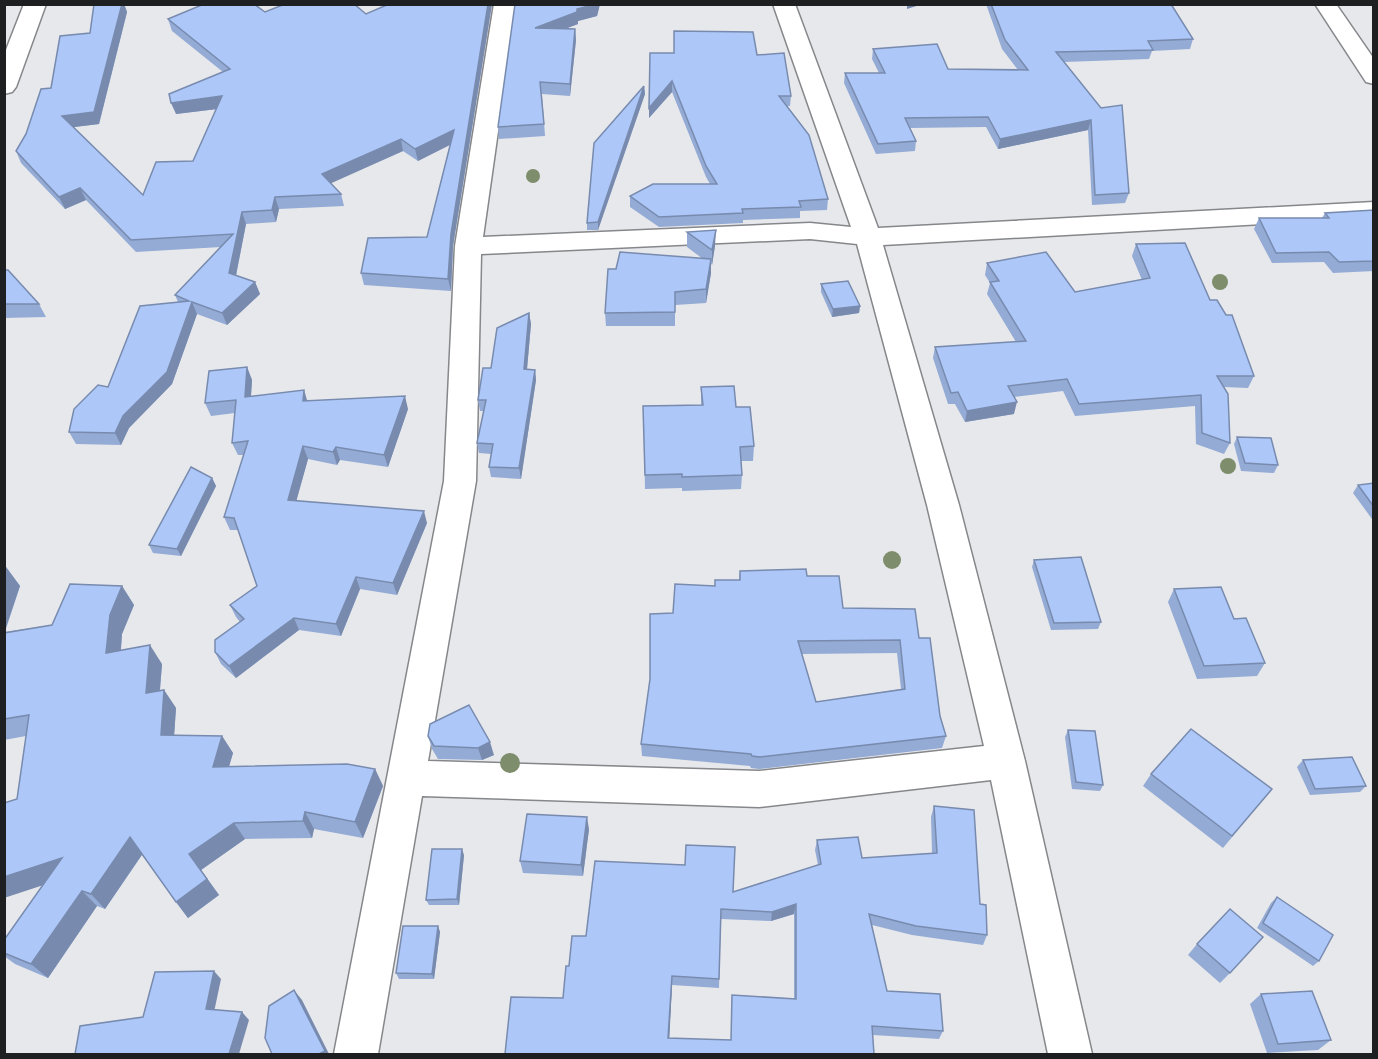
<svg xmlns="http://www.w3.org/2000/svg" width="1378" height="1059" viewBox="0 0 1378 1059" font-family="Ubuntu,sans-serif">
<rect width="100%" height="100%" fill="#e7e8ec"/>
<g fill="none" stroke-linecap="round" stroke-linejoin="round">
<defs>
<g id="street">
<path d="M24 4H46L16 87 12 92 4 94V55Z"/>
<path d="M494 4H516L483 237 810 223 851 227 773 4H795L878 228 1374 202V218L883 245 959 505 1025 761 1092 1054H1048L991 780 759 807 422 796 378 1054H334L444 481 455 246ZM810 239 857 244 927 505 984 746 759 771 428 761 476 481 481 254Z"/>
<path d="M1315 4H1336L1374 59V84L1366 82Z"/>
</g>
</defs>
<use href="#street" stroke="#85878a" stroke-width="3"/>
<use href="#street" fill="#fff" fill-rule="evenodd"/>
</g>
<g fill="#7e8d6b">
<circle cx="533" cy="176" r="7"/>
<circle cx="1220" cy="282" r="8"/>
<circle cx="1228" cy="466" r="8"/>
<circle cx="892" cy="560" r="9"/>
<circle cx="510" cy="763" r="10"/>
</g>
<g fill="#94abd5" fill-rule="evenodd">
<path d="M94 4H124L127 12 99 124 73 127 143 195 193 161 216 109 176 114 223 72 172 31 168 19 265 12 366 14 389 4H492L453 246 451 291 364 285 361 273 427 237 450 144 418 161 403 151 330 183 341 194 344 206 279 209 276 222 246 224 236 276 255 282 260 294 227 325 197 314 172 384 129 428 121 445 76 444 69 432 108 387 178 302 175 295 221 247 136 252 86 200 65 209 21 163 16 151 51 88 90 33Z"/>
<path d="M515 4H600L597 16 578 21V24L566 28 575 29 576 40 570 96 542 94 545 136 499 139 498 127Z"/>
<path d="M986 4H1171L1193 39 1190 49 1152 51 1149 59 1064 62 1129 193 1125 203 1092 205 1088 130 998 149 986 127 910 128 916 141 915 151 876 154 844 83 845 73H879L872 59 873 49 948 69 1018 70 1002 49Z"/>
<path d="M650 53 757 55 791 96 790 106H787L828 199 827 210 800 211V218L743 220V223L659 227 630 207V196L710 184 706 177 672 92 649 118Z"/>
<path d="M644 86 645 94 598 230H587V223Z"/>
<path d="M1374 210V271L1333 273 1324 262 1272 263 1254 229 1259 218H1322L1325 213Z"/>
<path d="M687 232 715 246 712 265 711 264V273L706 303 675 305V326H606L605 313 616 269 703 259 687 247Z"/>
<path d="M1136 244 1210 300 1254 376 1248 388 1224 387 1230 443 1224 454 1196 444 1195 406 1075 416 1063 391 1014 397V414L965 422 955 404H948L933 358 935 347 1016 342 987 294 990 283 985 275 987 263 1075 292 1142 280 1132 256Z"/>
<path d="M4 270 39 304 46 317 4 318Z"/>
<path d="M821 284 860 306 859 313 832 317 821 292Z"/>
<path d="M529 313 531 324 527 369 535 370 536 380 521 479 491 477 489 467 491 454 479 453 477 443 484 411H480L478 400 491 368Z"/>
<path d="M247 367 252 380 251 396 408 409 388 467 340 460 337 465 308 459 296 501 427 523 397 595 360 589 341 636 299 630 236 678 221 664 215 652 240 622 236 617 230 605 257 586 238 530H230L224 517 244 455H238L232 443 235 413 211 416 205 403Z"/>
<path d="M701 387 736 407 754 446 753 461H741L742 475 741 489 682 491V488L645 489 643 406 701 405Z"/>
<path d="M1237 437 1278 465 1274 473 1241 471 1234 444Z"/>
<path d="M212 478 216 486 181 556 153 553 149 545Z"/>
<path d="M1374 483V519H1372L1353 493 1358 485Z"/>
<path d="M1034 560 1101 622 1098 629 1051 630 1032 567Z"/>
<path d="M4 567H6L20 586 5 632 52 625 122 586 134 605 122 634 121 650 162 664 160 691 164 690 176 708 174 735 222 736 233 753 229 766 375 769 383 786 363 838 314 829 312 838 245 839 201 870 219 895 188 918 176 902 142 855 105 909 97 906 48 978 15 964 4 956V940L43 885 17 799 26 736 4 740Z"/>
<path d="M740 571 807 576 843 608 919 638 940 716 946 736 942 748 759 769 751 768 750 766 642 756 641 744 673 613 714 586 739 580ZM897 653 901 689 816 702 802 654Z"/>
<path d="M1174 589 1234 619 1265 663 1257 676 1197 679 1168 602Z"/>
<path d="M430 724 494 755 482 760 438 759 432 749 428 736Z"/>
<path d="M1068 730 1103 785 1100 791 1072 789 1065 737Z"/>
<path d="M1303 760 1366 786 1360 792 1310 795 1297 767Z"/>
<path d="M1151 774 1272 789 1223 848 1143 786Z"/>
<path d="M934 806 980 904 987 935 983 945 912 935 872 925 887 991 943 1031 939 1039 873 1035 505 1054 563 998 569 966 586 936 733 892 818 865 815 850 817 840 862 858 932 853 931 817ZM794 914V999L732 995 731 1040 669 1038 672 985 719 988 721 919 771 921Z"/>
<path d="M589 829 583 876 523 873 520 861Z"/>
<path d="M464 855 459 905H429L426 900Z"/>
<path d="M1277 897 1319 961 1313 966 1257 928 1271 903Z"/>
<path d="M438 926 440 932 434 979H399L396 973Z"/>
<path d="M1197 944 1230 973 1220 983 1188 955Z"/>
<path d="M1261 994 1331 1040 1318 1050 1267 1053 1250 1004Z"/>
</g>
<g fill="#788bae">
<path d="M122 4H124L127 12 99 124 67 128 62 116Z"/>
<path d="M488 4H492L453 246 451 291 448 279 451 234Z"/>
<path d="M596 4H600L597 16 578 21V24L537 40 535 28 577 9Z"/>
<path d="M907 4H923L907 9Z"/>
<path d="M575 29 576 40 570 96V84Z"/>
<path d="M672 81V92L649 118V108Z"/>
<path d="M644 86 645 94 598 230V222Z"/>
<path d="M222 96 226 108 176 114 171 103Z"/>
<path d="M1091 120 1088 130 998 149 1000 139Z"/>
<path d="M454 130 456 142 418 161 415 149Z"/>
<path d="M401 139 403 151 325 186 322 174Z"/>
<path d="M80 188 86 200 65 209 59 197Z"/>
<path d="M275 197 279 209 276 222 272 210Z"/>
<path d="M242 212 246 224 234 285 229 273Z"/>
<path d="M716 230 715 246 712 265V250Z"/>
<path d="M711 259V273L706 303V289Z"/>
<path d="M255 282 260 294 227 325 222 313Z"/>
<path d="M192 302 197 314 172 384 129 428 121 445 115 433 123 416Z"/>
<path d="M860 306 859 313 832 317 833 309Z"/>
<path d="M529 313 531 324 526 380 524 369Z"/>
<path d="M247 367 252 380 250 410 245 397Z"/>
<path d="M535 370 536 380 521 479 519 468Z"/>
<path d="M304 390 308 403 303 401Z"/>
<path d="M405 396 408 409 388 467 384 455Z"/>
<path d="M1017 402 1014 414 965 422 967 411Z"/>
<path d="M303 446 308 459 293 513 288 500Z"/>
<path d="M336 447 340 460 337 465 333 452Z"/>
<path d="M212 478 216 486 181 556 177 549Z"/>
<path d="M424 511 427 523 397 595 393 583Z"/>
<path d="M6 567 20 586 4 633V571Z"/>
<path d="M356 577 360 589 341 636 336 624Z"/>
<path d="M122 586 134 605 122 634 119 671 106 653 110 615Z"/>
<path d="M294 618 299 630 236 678 229 666Z"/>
<path d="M150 645 162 664 158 711 146 693Z"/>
<path d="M164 690 176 708 173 753 161 735Z"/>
<path d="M222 736 233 753 224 784 213 767Z"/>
<path d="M490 742 494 755 482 760 478 748Z"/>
<path d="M375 769 383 786 363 838 355 822Z"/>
<path d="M305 812 314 829 312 838 303 821Z"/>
<path d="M587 817 589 829 583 876 581 865Z"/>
<path d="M234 823 245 839 201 870 219 895 188 918 176 902 189 854Z"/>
<path d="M130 837 143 853 105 909 91 894Z"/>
<path d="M462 849 464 855 459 905 457 899Z"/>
<path d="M62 858 77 874 4 898V877Z"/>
<path d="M82 891 97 906 48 978 31 964Z"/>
<path d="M796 904 794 914 771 921 772 912Z"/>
<path d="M438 926 440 932 434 979 432 974Z"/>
<path d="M214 971 221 979 213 1017 206 1009Z"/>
<path d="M672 976V985L669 1046 668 1038Z"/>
<path d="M294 990 302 1000 329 1054H319Z"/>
<path d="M242 1012 249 1020 239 1054H229Z"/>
</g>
<g fill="#acc7f8" stroke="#788bae" stroke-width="1.5" fill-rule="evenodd">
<path d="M94 4H122L94 112 62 116 143 195 156 162 193 161 222 96 171 103 169 94 230 69 168 19 204 4H254L265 12 285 4H354L366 14 389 4H488L451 234 448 279 361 273 368 238 427 237 454 130 415 149 401 139 322 174 341 194 275 197 272 210 242 212 229 273 255 282 222 313 192 302 167 372 123 416 115 433 69 432 74 409 98 385 108 387 140 306 189 301 175 295 233 234 131 240 80 188 59 197 16 151 26 134 41 89 51 88 60 36 90 33Z"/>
<path d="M515 4H596L577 9V12L535 28 575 29 570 84 540 82 544 124 498 127Z"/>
<path d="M991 4H1171L1193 39 1148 41 1153 50 1056 52 1101 108 1122 105 1129 193 1095 195 1091 120 1000 139 988 117 905 118 916 141 878 144 845 73H885L873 49 937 44 948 69 1028 70 1005 40Z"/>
<path d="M674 31 753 32 757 55 784 53 791 96H779L809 135 828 199 799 201 801 207 742 209 743 213 659 217 630 196 653 184H717L706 166 672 81 649 108 650 53H674Z"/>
<path d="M644 86 598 222 587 223 594 143Z"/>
<path d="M1374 210V261L1339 262 1329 252 1276 253 1259 218H1329L1325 213Z"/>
<path d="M716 230 712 250 687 232Z"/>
<path d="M1185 243 1210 300H1217L1226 315H1232L1254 376H1217L1228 394 1230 443 1202 433 1201 395 1079 404 1067 379 1008 386 1017 402 967 411 958 392 951 393 935 347 1026 341 990 282 999 281 987 263 1046 252 1075 292 1150 278 1136 244Z"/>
<path d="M620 252 711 259 706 289 675 292V312L605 313 608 269H616Z"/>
<path d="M4 270H8L39 304H4Z"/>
<path d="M848 281 860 306 833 309 821 284Z"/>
<path d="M529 313 524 369 535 370 519 468 489 467 493 444 477 443 486 400H478L483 368H491L497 328Z"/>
<path d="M247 367 245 397 304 390 303 401 405 396 384 455 336 447 333 452 303 446 288 500 424 511 393 583 356 577 336 624 294 618 229 666 215 652V640L244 619 230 605 257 586 234 518 224 517 248 441 232 443 236 400 205 403 209 371Z"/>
<path d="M734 386 736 407H750L754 446 740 447 742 475 682 477V474L645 475 643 406 703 405 701 387Z"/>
<path d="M1237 437 1271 438 1278 465 1245 463Z"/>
<path d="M191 467 212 478 177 549 149 545Z"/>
<path d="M1374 483V507L1358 485Z"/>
<path d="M1081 557 1101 622 1054 623 1034 560Z"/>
<path d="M806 569 807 576H839L843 608 915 609 919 638H930L940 716 946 736 760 757 752 756 751 754 641 744 650 679V614L673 613 675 584 715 586V580H740V571ZM900 640 905 689 816 702 798 641Z"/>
<path d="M70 584 122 586 110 615 106 653 150 645 146 693 164 690 161 735 222 736 213 767 347 764 375 769 355 822 305 812 303 821 234 823 189 854 207 879 176 902 130 837 91 894 82 891 31 964 4 953V940L62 858 4 877V803L17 799 29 715 4 719V633L52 625Z"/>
<path d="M1221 587 1234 619 1246 618 1265 663 1204 666 1174 589Z"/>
<path d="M469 705 490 742 478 748 434 746 428 736 430 724Z"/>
<path d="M1191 729 1272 789 1232 836 1151 774Z"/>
<path d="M1068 730 1095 731 1103 785 1076 782Z"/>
<path d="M1352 757 1366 786 1315 789 1303 760Z"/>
<path d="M934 806 974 810 980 904 986 905 987 935 916 926 869 914 887 991 940 994 943 1031 872 1026 874 1054H505L511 997 563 998 566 966H569L572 936H586L595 861 685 865 686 845 735 847 733 892 821 864 817 840 858 837 862 858 937 853ZM796 904V999L732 995 731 1040 668 1038 672 976 719 979 721 909 772 912Z"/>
<path d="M527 814 587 817 581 865 520 861Z"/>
<path d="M432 849H462L457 899 426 900Z"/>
<path d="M1277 897 1333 935 1319 961 1263 923Z"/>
<path d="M1230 909 1263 937 1230 973 1197 944Z"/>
<path d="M403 926H438L432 974 396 973Z"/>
<path d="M214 971 206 1009 242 1012 229 1054H75L80 1026 143 1017 155 972Z"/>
<path d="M294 990 325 1051 319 1054H272L265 1038 269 1006Z"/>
<path d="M1312 991 1331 1040 1278 1044 1261 994Z"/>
</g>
<rect width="1378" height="1059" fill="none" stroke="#1e1f20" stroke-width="12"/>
</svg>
